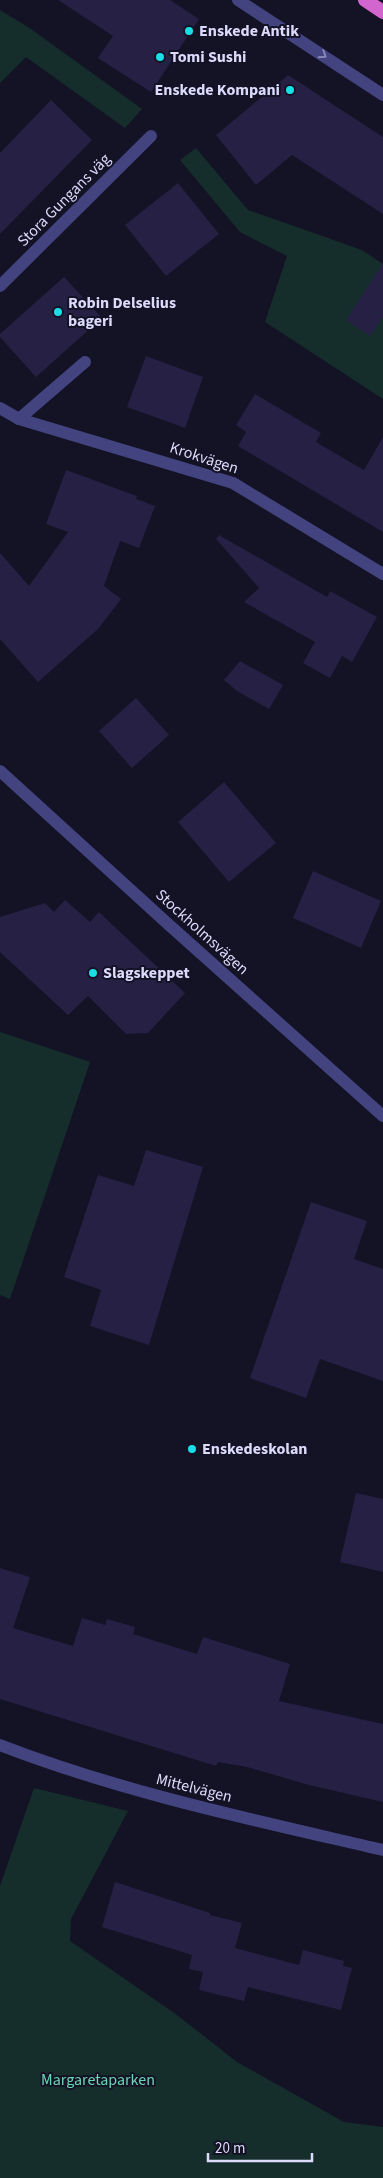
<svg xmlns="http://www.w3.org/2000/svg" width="383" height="2178" viewBox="0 0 383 2178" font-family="'Source Sans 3',sans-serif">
<rect width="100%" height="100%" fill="#141225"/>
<g fill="#152e2c">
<path d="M0 10 28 27 142 109 125 128 26 57 0 83Z"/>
<path d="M196 148 248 210 362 250 383 264V399L265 322 287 256 240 232 180 160Z"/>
<path d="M0 1032 90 1062 10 1299 0 1295Z"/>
<path d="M34 1788 128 1811 71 1919 70 1941 177 2015 237 2062 344 2122 383 2127V2178H0V1886Z"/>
</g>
<g fill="#252044">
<path d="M58 0H170L199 19 151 92 98 58 113 36Z"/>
<path d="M288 75 383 137V214L292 155 256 185 216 135Z"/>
<path d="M51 100 92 140 0 234V153Z"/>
<path d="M178 183 219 234 166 276 125 225Z"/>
<path d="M383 263V317L370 336 346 320Z"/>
<path d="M64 277 102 318 36 377 0 337V334Z"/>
<path d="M146 356 203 377 185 428 127 407Z"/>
<path d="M255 394 321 433 316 442 364 470 383 437V532L238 446 246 432 236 425Z"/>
<path d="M66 470 137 496 136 499 155 506 139 548 120 541 104 586 121 599 98 629 38 682 0 639V553L29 586 68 532 46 524Z"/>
<path d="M219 535 327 597 330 591 377 617 352 662 342 656 330 678 303 663 315 642 244 602 259 588 216 539Z"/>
<path d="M240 661 283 685 269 709 237 691 224 680Z"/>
<path d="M136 698 169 735 132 768 99 731Z"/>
<path d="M224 782 276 843 229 882 178 822Z"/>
<path d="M313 871 381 901 361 948 293 918Z"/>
<path d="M65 900 90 922 99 912 185 993 148 1033 126 1034 88 996 68 1015 0 952V917L45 903 54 912Z"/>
<path d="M146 1150 203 1167 149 1345 90 1326 101 1290 64 1277 98 1175 134 1186Z"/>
<path d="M311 1202 367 1221 354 1259 383 1269V1381L320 1359 306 1398 250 1378Z"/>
<path d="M356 1493 383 1499V1572L340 1562Z"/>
<path d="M0 1568 30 1577 13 1628 73 1646 82 1618 105 1625 107 1619 135 1627 133 1634 197 1654 203 1637 290 1664 279 1701 383 1724V1802L309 1785 247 1767 218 1762 216 1766 0 1699Z"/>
<path d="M115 1882 210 1913V1915L242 1923 235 1948 299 1965 303 1950 344 1961 343 1966 352 1968 341 2010 248 1987 244 2001 199 1990 203 1972 189 1969 192 1955 102 1927Z"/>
</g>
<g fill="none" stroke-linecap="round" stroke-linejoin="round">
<path stroke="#42437f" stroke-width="12" d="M19 419 85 362"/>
<g stroke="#42437f" stroke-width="12">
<path d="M238 0 383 95"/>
<path d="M0 286 151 136"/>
<path d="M0 408 19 419 233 483 383 574"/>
<path d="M0 771 168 924 383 1116"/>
<path d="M0 1745C124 1793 254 1820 383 1850"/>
</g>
<path stroke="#d366ce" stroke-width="14" d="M365 0 383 12"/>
</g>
<defs><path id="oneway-chevron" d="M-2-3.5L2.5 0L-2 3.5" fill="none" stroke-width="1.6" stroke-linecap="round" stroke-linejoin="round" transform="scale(1.25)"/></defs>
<use stroke="#8787b7" href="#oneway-chevron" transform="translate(323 55) rotate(33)"/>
<g fill="#1adde7" stroke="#141225" stroke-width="2">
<circle cx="189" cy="31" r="5"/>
<circle cx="160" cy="57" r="5"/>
<circle cx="290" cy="90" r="5"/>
<circle cx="58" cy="312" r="5"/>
<circle cx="93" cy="973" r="5"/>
<circle cx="192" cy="1449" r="5"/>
</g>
<g text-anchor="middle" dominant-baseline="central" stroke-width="4" stroke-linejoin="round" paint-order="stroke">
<g font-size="16" font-weight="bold" fill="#dcdafb" stroke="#141225" text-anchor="start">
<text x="199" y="31">Enskede Antik</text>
<text x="170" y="57">Tomi Sushi</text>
<text x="280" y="90" text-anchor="end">Enskede Kompani</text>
<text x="68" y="303">Robin Delselius<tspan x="68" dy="18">bageri</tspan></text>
<text x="103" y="973">Slagskeppet</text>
<text x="202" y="1449">Enskedeskolan</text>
</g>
<g font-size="16" fill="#dcdafb" stroke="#141225">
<text transform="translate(64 200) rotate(-45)">Stora Gungans väg</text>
<text transform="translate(204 458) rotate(18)">Krokvägen</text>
<text transform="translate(202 932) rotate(42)">Stockholmsvägen</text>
<text transform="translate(194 1788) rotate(14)">Mittelvägen</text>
</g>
<g font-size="16" fill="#6dd4b5" stroke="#141225">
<text x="98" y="2080">Margaretaparken</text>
</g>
</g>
<path d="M208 2153v8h104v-8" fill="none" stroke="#dcdafb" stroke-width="2.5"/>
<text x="215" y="2153" font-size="15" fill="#dcdafb" stroke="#141225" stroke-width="4" paint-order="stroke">20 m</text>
</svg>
